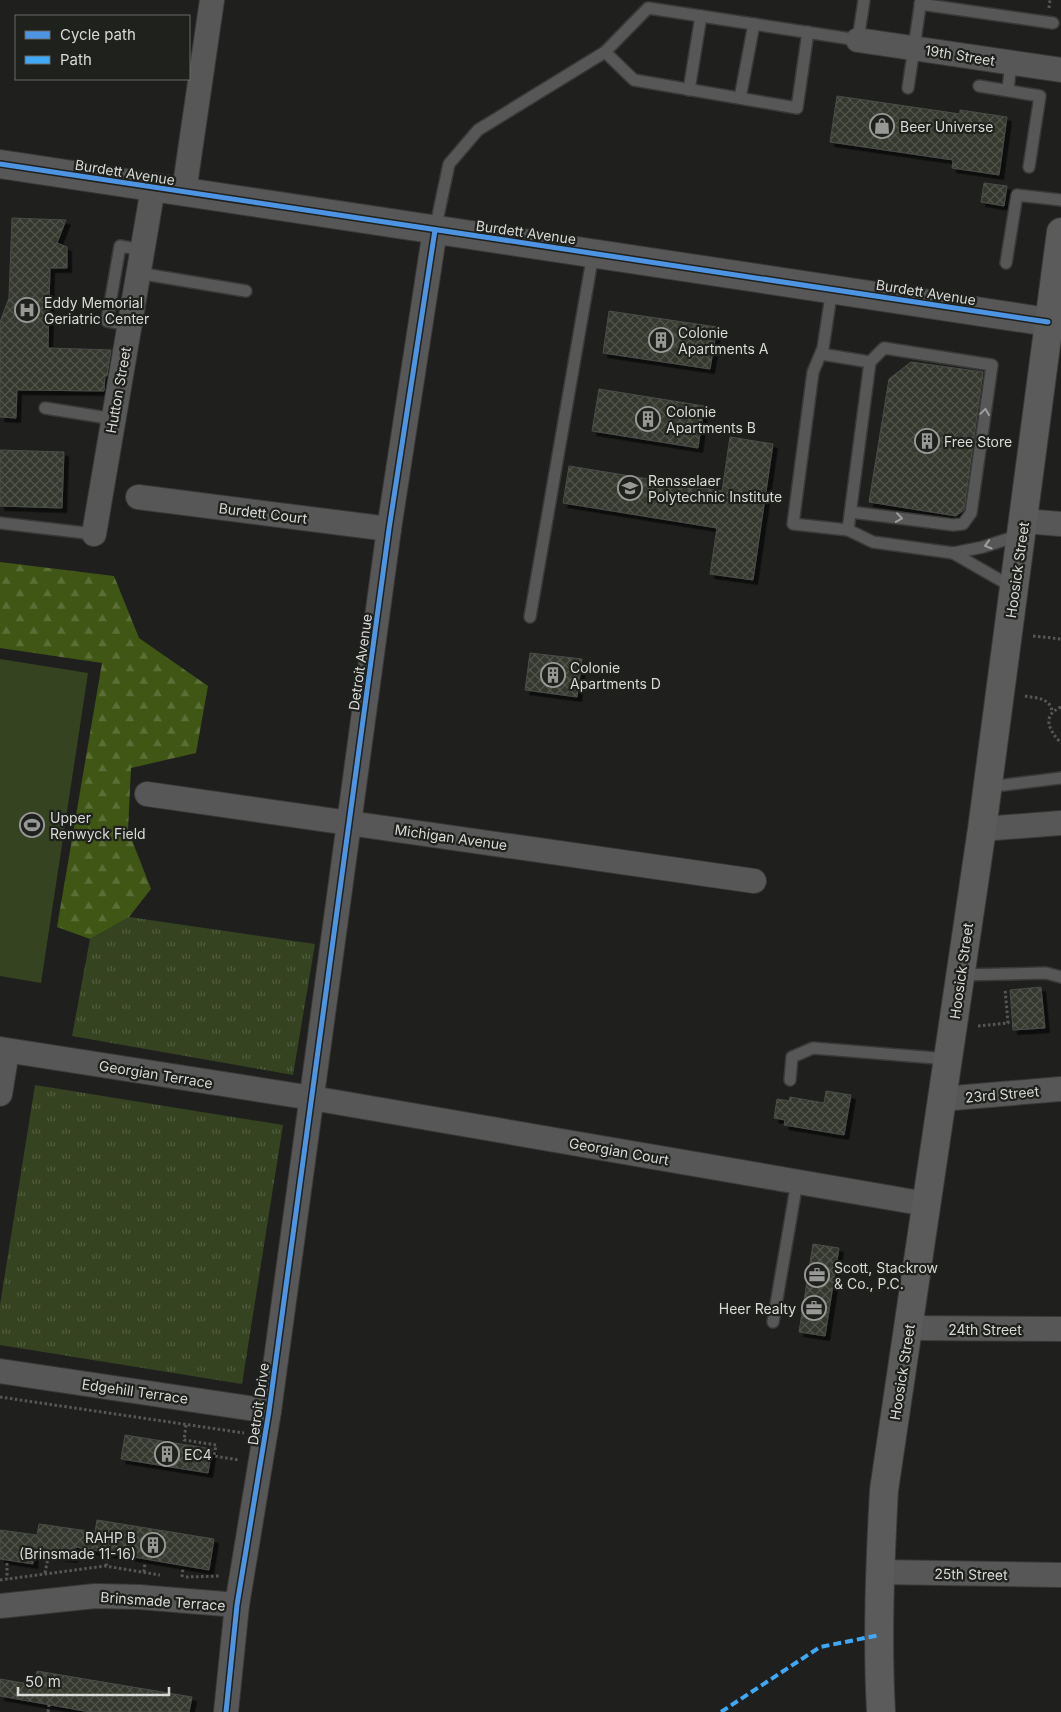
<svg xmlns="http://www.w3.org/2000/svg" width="1061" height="1712" viewBox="0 0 1061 1712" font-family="Inter,sans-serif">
<defs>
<pattern id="grass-tufts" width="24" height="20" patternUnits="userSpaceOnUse" patternTransform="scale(1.25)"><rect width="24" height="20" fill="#354321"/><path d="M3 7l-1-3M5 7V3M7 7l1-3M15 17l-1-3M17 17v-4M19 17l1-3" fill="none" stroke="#525e40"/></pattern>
<pattern id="forest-firs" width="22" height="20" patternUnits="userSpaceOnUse" patternTransform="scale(1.25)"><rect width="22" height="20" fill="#3f5615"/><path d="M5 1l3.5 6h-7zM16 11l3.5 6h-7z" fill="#5a6e36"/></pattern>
<pattern id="building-cross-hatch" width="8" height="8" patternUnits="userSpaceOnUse" patternTransform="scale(1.25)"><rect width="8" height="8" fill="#34382d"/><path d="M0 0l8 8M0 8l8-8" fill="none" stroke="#51544b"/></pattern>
<filter id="shadow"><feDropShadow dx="4.5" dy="4.5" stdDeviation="0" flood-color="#0009"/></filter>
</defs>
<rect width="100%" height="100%" fill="#1f201e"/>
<g fill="url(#grass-tufts)">
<path d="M129 917 315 944 293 1075 72 1036 90 939Z"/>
<path d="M35 1085 283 1125 242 1384 0 1345V1305Z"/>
</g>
<path fill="url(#forest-firs)" d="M0 562 114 576 139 638 208 686 196 753 131 768 128 830 151 889 129 917 90 939 57 927 102 663 0 648Z"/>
<path fill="#354321" d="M0 659 88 673 41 983 0 976Z"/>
<g fill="url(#building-cross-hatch)" stroke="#4a4c4a" filter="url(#shadow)">
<path d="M837 96 960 114V110L1007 117 999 175 952 168 953 160 830 142Z"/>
<path d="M984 183 1007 186 1004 206 981 202Z"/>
<path d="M12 218 66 220 57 243 67 247V268H50L48 348 111 350 107 376H105L104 391 17 390 16 418 0 417V322L9 298Z"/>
<path d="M609 311 717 327 710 369 603 353Z"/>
<path d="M911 362 983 372 964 510 956 516 869 502 889 379Z"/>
<path d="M599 389 704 406 698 448 592 431Z"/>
<path d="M730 437 773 444 753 580 710 574 717 528 563 503 569 466 722 491Z"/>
<path d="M0 450 64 452 62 508 0 506Z"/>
<path d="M530 653 582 659 577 697 525 690Z"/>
<path d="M1041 987 1045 1028 1013 1030 1010 990Z"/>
<path d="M826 1091 851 1095 844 1135 784 1125 785 1120 774 1118 777 1099 789 1101 790 1097 824 1103Z"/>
<path d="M813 1244 839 1248 825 1336 799 1332Z"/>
<path d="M125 1435 212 1449 208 1473 121 1459Z"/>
<path d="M97 1520 214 1539 209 1570 75 1547 73 1558 34 1553 33 1564 0 1559V1530L37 1535 39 1524 95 1532Z"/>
<path d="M37 1671 192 1697 189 1712H90L0 1696V1679L35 1685Z"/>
</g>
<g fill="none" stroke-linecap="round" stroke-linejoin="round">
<defs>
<g id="service">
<path d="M920 4 1053 23"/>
<path d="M605 52 634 80 797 108 808 32"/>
<path d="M979 86 1040 96 1029 167"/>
<path d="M908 88 921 0"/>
<path d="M689 90 701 16"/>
<path d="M1008 90 1011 62"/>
<path d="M740 98 754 24"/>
<path d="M435 230 449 164 478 130 605 52 648 8 858 40 864 0"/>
<path d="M1006 263 1017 195 1061 200"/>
<path d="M138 273 246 291"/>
<path d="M832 289 823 348 813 372 793 524 848 530 873 542 953 553 983 547 1020 535"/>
<path d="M130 325 107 321 120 246 142 250"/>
<path d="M821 354 870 362 848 530"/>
<path d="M45 408 114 419"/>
<path d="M851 512 953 525 963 524 971 513 992 365 884 348 870 362"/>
<path d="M0 523 94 534"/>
<path d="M953 553 1014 588"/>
<path d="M530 617 593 254"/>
<path d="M988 787 1061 778"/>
<path d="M960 975 1046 973 1061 977"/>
<path d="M790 1080 792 1057 813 1048 948 1059"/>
<path d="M773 1322 797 1182"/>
</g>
<g id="minor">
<path d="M858 40 1061 70"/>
<path d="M184 192 212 0"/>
<path d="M138 497 389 529"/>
<path d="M1024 521 1061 524"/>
<path d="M94 534 153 188"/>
<path d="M147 794 754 881"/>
<path d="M982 829 1061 823"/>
<path d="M0 1049 312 1098 926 1204"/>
<path d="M0 1094 7 1051"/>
<path d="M942 1099 1061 1089"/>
<path d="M909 1328 1061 1329"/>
<path d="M0 1371 269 1411"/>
<path d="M880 1572 1061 1575"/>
<path d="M0 1606 95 1596 139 1597 237 1605"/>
<path d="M226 1712 237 1605 269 1411 389 529 435 230"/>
</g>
<path id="tertiary" d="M0 164 1048 322"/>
<path id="trunk" d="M881 1712C877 1638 880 1564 884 1490L982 829 1061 232"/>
</defs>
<use href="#service" stroke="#393a38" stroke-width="14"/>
<use href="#minor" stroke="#393a38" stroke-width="26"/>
<use href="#tertiary" stroke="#393a38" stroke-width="30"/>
<use href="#trunk" stroke="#393a38" stroke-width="30"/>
<g stroke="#575757" stroke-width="3" stroke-dasharray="2.5 2.5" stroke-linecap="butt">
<path d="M1049 8 1050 0"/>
<path d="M1033 636 1061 639"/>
<path d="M1025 696C1036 698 1051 698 1052 712"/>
<path d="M1061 707C1041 716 1049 730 1061 743"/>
<path d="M978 1026 1008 1023 1005 989"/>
<path d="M0 1397 244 1433"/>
<path d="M186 1425 184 1440 216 1445 214 1456 239 1460"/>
<path d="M7 1563V1579"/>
<path d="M106 1566 108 1556"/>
<path d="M144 1572 145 1562"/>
<path d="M45 1573 48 1558"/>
<path d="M182 1577 183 1567"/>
<path d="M186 1577 220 1576"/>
<path d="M0 1580 105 1566 160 1575"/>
<path d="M48 1712 49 1705"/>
</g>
<use href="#service" stroke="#575757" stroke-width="11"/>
<use href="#minor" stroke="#575757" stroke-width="24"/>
<use href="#tertiary" stroke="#575757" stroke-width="28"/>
<use href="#trunk" stroke="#5a5b5a" stroke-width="28"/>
<path stroke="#3fa9f5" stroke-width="4" stroke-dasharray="8 4" stroke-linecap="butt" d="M721 1712 820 1647 880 1635"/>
<defs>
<g id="cycleway">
<path d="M0 164 1048 322"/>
<path d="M226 1712 237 1605 269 1411 389 529 435 230"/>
</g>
</defs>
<use href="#cycleway" stroke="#1f211d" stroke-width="8"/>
<use href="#cycleway" stroke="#4d94e3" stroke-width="5"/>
</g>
<defs><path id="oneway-chevron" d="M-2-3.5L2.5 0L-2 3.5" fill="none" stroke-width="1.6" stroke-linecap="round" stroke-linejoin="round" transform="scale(1.25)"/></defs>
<g stroke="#9e9f9e">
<use href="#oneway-chevron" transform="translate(985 412) rotate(-82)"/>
<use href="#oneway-chevron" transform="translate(899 518) rotate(8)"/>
<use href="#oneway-chevron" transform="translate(988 545) rotate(164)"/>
</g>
<defs>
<symbol id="shop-ring" viewBox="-11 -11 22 22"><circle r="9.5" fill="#1f211d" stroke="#989997" stroke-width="1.5"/><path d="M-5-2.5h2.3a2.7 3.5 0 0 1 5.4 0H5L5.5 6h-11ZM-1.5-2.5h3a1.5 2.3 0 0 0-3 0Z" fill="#989997"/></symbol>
<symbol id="hospital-ring" viewBox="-11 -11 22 22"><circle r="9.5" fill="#1f211d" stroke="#989997" stroke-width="1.5"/><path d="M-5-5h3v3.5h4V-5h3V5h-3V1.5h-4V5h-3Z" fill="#989997"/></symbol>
<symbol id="building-ring" viewBox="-11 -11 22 22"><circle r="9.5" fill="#1f211d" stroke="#989997" stroke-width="1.5"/><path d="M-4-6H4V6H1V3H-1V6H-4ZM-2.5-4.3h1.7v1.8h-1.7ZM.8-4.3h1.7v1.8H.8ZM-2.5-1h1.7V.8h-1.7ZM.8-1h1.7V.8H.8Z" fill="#989997"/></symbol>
<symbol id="university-ring" viewBox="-11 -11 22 22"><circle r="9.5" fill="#1f211d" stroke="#989997" stroke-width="1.5"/><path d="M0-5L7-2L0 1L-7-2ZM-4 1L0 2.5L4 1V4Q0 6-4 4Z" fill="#989997"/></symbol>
<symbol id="stadium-ring" viewBox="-11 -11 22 22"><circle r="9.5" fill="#1f211d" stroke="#989997" stroke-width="1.5"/><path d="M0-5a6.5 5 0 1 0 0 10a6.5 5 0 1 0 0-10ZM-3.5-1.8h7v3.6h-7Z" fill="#989997"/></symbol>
<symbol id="office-ring" viewBox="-11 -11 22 22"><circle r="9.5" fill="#1f211d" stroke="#989997" stroke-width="1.5"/><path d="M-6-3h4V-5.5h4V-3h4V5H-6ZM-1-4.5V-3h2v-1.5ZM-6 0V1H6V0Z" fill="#989997"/></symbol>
</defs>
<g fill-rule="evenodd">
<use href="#shop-ring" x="868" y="112" width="28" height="28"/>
<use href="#hospital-ring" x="13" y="296" width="28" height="28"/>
<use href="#building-ring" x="647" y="326" width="28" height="28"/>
<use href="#building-ring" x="634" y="405" width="28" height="28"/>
<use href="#building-ring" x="913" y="427" width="28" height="28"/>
<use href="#university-ring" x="616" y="474" width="28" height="28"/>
<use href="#building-ring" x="539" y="661" width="28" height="28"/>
<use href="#stadium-ring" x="18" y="811" width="28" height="28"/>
<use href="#office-ring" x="803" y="1261" width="28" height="28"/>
<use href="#office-ring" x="800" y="1294" width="28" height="28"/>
<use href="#building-ring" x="153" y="1440" width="28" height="28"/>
<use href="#building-ring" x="139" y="1531" width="28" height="28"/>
</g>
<g text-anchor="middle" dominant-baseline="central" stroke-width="4.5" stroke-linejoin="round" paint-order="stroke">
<g font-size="14" fill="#d9dad8" stroke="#1f211d">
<text transform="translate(960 55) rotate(9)">19th Street</text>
<text transform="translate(125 172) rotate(9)">Burdett Avenue</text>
<text transform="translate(526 232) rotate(8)">Burdett Avenue</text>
<text transform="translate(926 292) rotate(9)">Burdett Avenue</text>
<text transform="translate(118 390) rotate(-80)">Hutton Street</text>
<text transform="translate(263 513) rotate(7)">Burdett Court</text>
<text transform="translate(1017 570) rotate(-82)">Hoosick Street</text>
<text transform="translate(360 662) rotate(-82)">Detroit Avenue</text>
<text transform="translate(451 837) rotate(8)">Michigan Avenue</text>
<text transform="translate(961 971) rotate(-82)">Hoosick Street</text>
<text transform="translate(156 1074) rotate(9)">Georgian Terrace</text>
<text transform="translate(1002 1094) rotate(-5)">23rd Street</text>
<text transform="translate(619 1151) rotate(10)">Georgian Court</text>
<text x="985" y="1329">24th Street</text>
<text transform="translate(902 1372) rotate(-81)">Hoosick Street</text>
<text transform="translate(135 1391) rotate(8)">Edgehill Terrace</text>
<text transform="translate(258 1404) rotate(-82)">Detroit Drive</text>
<text transform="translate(971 1574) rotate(1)">25th Street</text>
<text transform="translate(163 1601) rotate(4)">Brinsmade Terrace</text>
</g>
<g font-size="14" fill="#d9dad8" stroke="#1f211d" text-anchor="start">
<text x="900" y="126">Beer Universe</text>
<text x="44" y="302">Eddy Memorial<tspan x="44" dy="16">Geriatric Center</tspan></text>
<text x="678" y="332">Colonie<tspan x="678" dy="16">Apartments A</tspan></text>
<text x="666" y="411">Colonie<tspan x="666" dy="16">Apartments B</tspan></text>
<text x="944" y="441">Free Store</text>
<text x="648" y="480">Rensselaer<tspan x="648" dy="16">Polytechnic Institute</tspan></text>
<text x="570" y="667">Colonie<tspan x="570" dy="16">Apartments D</tspan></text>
<text x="50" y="817">Upper<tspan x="50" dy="16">Renwyck Field</tspan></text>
<text x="834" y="1267">Scott, Stackrow<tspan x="834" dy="16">&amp; Co., P.C.</tspan></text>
<text x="796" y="1308" text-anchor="end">Heer Realty</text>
<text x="184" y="1454">EC4</text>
<text x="136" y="1537" text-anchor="end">RAHP B<tspan x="136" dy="16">(Brinsmade 11-16)</tspan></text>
</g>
</g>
<rect x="15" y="15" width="175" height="65" fill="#1f211d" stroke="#696b68"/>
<rect x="25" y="31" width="25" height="8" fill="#4d94e3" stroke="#696b68"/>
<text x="60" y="40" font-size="15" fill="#d9dad8">Cycle path</text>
<rect x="25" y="56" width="25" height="8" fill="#3fa9f5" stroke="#696b68"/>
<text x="60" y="65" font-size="15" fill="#d9dad8">Path</text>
<path d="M18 1687v8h151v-8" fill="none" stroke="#d9dad8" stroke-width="2.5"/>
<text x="25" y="1687" font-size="15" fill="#d9dad8" stroke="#1f211d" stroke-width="4" paint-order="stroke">50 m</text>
</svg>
